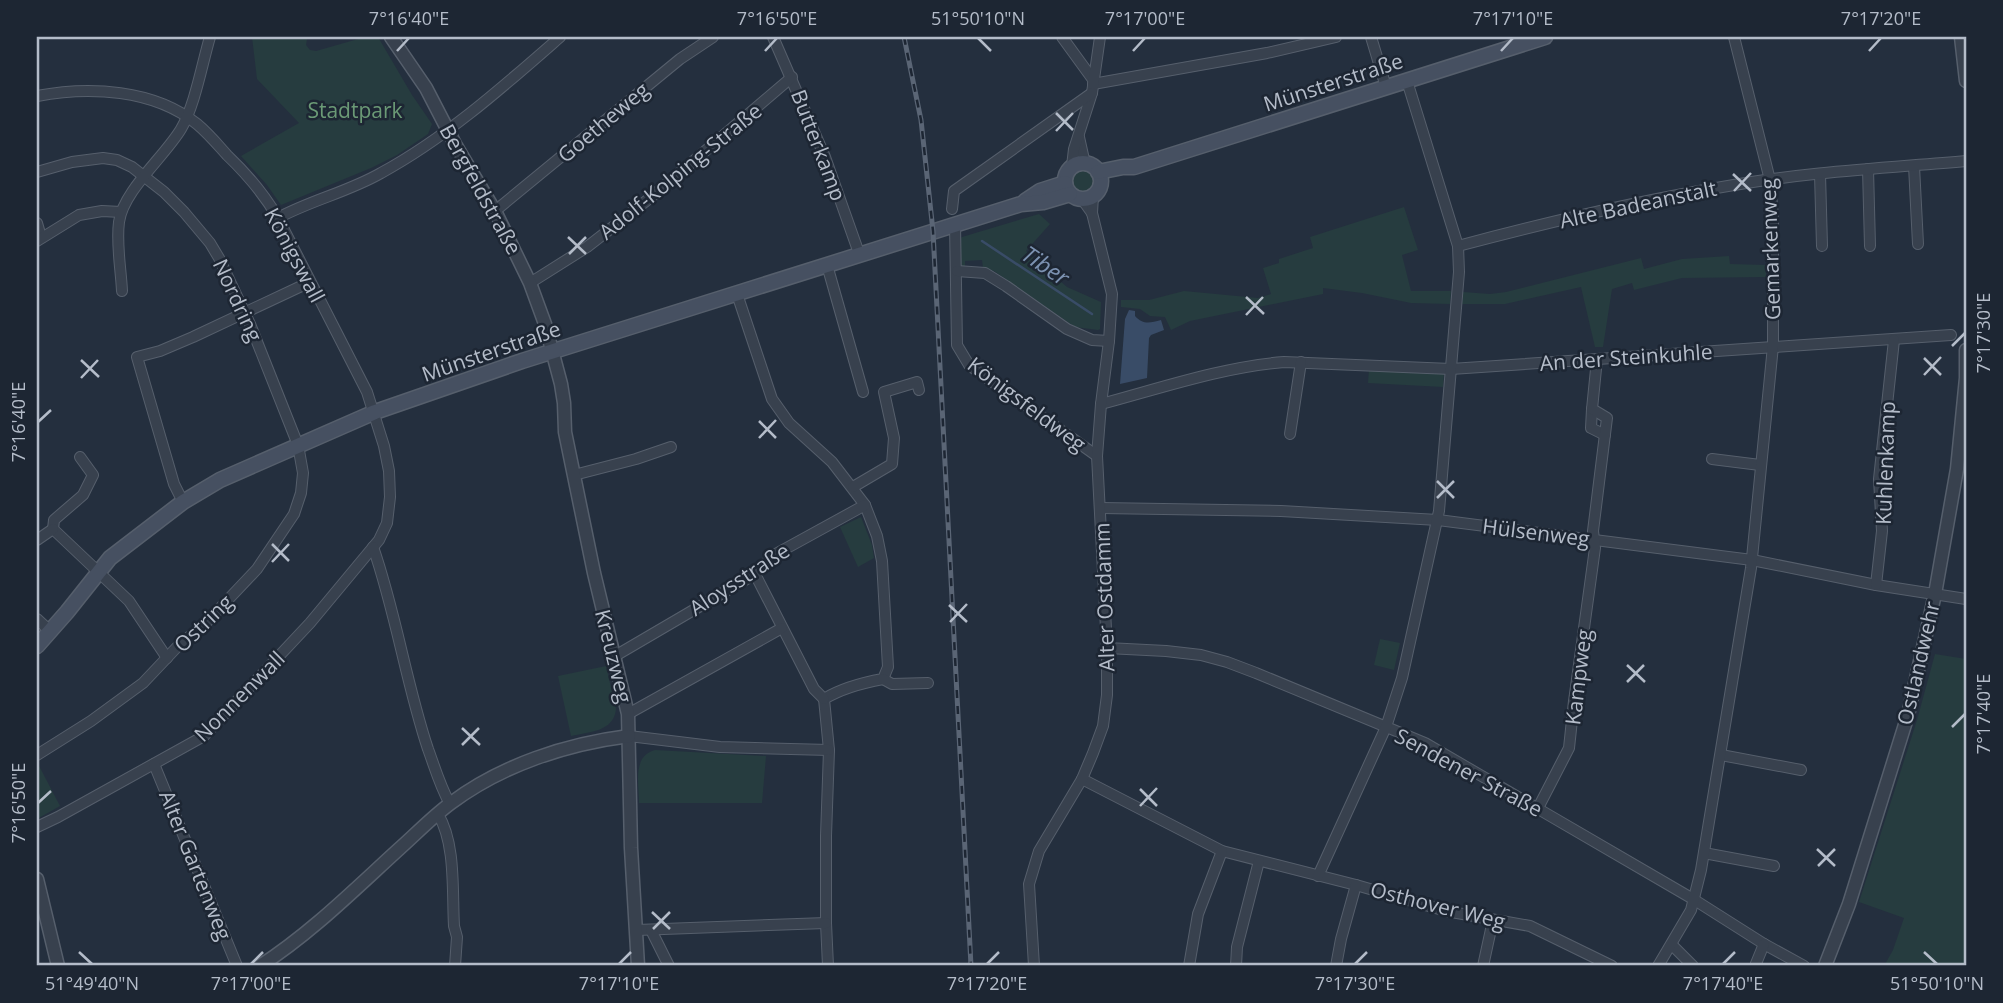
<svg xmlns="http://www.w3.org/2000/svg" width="2003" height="1003" viewBox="0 0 2003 1003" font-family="'Open Sans',sans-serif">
<rect width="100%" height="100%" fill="#242f3e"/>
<g fill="#263c3f">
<path d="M252 37H309L307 39 306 45 310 50 316 51 365 37H378L412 95 432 124 428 134 397 155 371 168 281 205 267 185 241 156 299 123 257 79Z"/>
<circle cx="1083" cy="181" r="11"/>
<path d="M1404 207 1418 250 1402 255 1411 291H1451L1450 304 1411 303 1362 293 1323 288V294L1190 321 1171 330 1165 317 1150 316 1140 309 1121 307V300H1149L1184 291 1258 298 1271 294 1263 268 1279 263V259L1313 248 1310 237Z"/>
<path d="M1039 214 1050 224 1026 251 1067 287 1101 302 1100 329 1098 330 1075 327 994 271 983 268 982 260 965 261V268L960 266 959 240 962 237Z"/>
<path d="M1729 256 1730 264 1766 265V277L1682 278 1634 290 1632 283 1612 289 1603 347H1595L1581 287 1505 304H1462L1463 292 1490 294 1506 292 1641 258 1644 269 1682 259Z"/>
<path d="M1369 369 1444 373 1443 387 1368 383Z"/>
<path d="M861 517 872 545 874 558 858 567 840 527Z"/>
<path d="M1380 639 1400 643 1394 670 1374 665Z"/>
<path d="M1935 654 1966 659V966H1884L1893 950 1904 918 1859 902 1917 720Z"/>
<path d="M606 666 616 709C614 732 588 732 571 736L558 676Z"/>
<path d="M655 750 766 756 762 803H639C639 784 632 756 655 750Z"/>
<path d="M37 762 60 806 37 819Z"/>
</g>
<path fill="#394c67" d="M1129 310 1135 311V316C1143 325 1150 323 1161 320L1164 330 1151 335 1149 338 1147 378 1120 384 1125 319Z"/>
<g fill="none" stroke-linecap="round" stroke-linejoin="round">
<path stroke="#394c67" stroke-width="2.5" d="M982 241 1092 314"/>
<defs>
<g id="minor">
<path d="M773 37 825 157 860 256"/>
<path d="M1062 37 1094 81"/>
<path d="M1371 37 1386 87"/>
<path d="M1093 84 1267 53 1336 37"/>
<path d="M37 96C89 86 154 89 197 124 208 133 218 145 227 155 247 174 264 194 278 218L367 392 384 446 389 471 390 497 387 523 379 540 310 623 204 736 58 817 37 827"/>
<path d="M1079 137 1085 164"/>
<path d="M1072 166 1074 149 1092 93 1100 37"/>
<path d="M1914 166 1918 244"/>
<path d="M1868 169 1870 246"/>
<path d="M37 172 72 162 103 158 117 160 132 167 164 192 184 212 210 243 219 258 250 324 298 445 303 473 301 493 294 514 257 569 204 625 178 646 143 683 91 721 37 755"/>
<path d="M1820 174 1822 246"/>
<path d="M1082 199 1092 213"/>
<path d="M952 209 954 191 1092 93"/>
<path d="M495 211 680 59 713 37"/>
<path d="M278 218C311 200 348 192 381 173 447 137 504 86 560 37"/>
<path d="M37 223 41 237"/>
<path d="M955 224 957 345 969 365 1097 456"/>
<path d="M37 241 79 215 102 211 121 212"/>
<path d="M1458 246C1548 222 1637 201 1728 186 1807 172 1887 168 1966 161"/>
<path d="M827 265 863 392"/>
<path d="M957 271 985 273 1006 286 1067 329 1092 340 1109 341"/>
<path d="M530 283 587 247 650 198 792 77"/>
<path d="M122 291C121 269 116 244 119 222 123 191 165 156 181 129 195 105 202 64 210 37"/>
<path d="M737 294 772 399 789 423 832 462 865 505 877 536 882 561 888 667 883 679C861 683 842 688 824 699L829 750 826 836V923L828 966"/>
<path d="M1101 404C1161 388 1222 367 1284 362L1451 369 1951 335"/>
<path d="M1592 409 1591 428 1605 435"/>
<path d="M1290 434 1301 362"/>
<path d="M1712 459 1760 465"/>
<path d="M574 475 636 459 671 447"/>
<path d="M853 487 892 464 894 438 884 392 917 382 919 390"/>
<path d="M183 502 174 484 137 357 160 351 193 337 310 282"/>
<path d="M1101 508 1281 511 1438 520 1752 560 1876 585 1966 599"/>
<path d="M53 529 129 601 167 658"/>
<path d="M53 529 54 520 83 495 93 475 80 457"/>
<path d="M37 540 53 529"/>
<path d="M373 547C396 613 406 683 428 749 435 768 440 786 450 804"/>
<path d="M755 574 814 689 824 699"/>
<path d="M1876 585 1882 531 1879 479 1894 340"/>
<path d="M37 619 51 632"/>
<path d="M1107 648 1166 651 1201 655 1227 662 1256 673 1425 743 1693 899 1764 944 1804 966"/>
<path d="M615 656 755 574 774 555 865 505"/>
<path d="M883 679 892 684 928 683"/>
<path d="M628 714 782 628"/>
<path d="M629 736 720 747 829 750"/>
<path d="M1721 755 1801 770"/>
<path d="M154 764 237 966"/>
<path d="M1082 779 1222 851 1356 885 1446 911 1530 926 1612 966"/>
<path d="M1538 808 1569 748 1574 701 1595 548 1593 531 1607 418 1592 409 1597 359"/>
<path d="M438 814C456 844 452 891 454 926L457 937 455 966"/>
<path d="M1704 853 1774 866"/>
<path d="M1318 876 1386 727 1402 678 1439 511 1459 272 1458 246 1407 81"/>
<path d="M637 930 826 923"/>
<path d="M651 930 669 966"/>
<path d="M1672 945 1693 966"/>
<path d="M1034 966 1029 884 1039 851 1082 779 1093 753 1103 726 1107 695V648L1097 456 1101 404 1109 341 1112 294 1092 213 1093 196"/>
<path d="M1189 966 1198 914 1222 851"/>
<path d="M1236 966 1237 947 1259 861"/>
<path d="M1336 966 1341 939 1356 885"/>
<path d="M1483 966 1493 920"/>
<path d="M1658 966 1691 910 1701 870 1751 568 1773 346V219L1770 180 1734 37"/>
<path d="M1755 966 1764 944"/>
</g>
<g id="tertiary">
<path d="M391 37 426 88 455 144 495 211 530 283 545 324 561 384 564 403 565 432 594 573 628 714 631 848 638 966"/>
<path d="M1961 37 1966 81"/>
<path d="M37 879 58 966"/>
<path d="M260 966C311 933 354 890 399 849 416 834 432 817 451 803 502 765 566 744 629 736"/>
<path d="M1825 966 1849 904 1908 715 1935 594 1957 469 1966 378V350"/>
</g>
<g id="secondary">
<circle cx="1083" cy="181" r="18"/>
<path d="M1098 172 1123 167H1134L1545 37"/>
<path d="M1025 201 1040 191 1065 183"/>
<path d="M37 646 67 612 110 558 183 502 220 480 375 412 522 361 1021 204 1043 202 1070 194"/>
</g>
</defs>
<use href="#minor" stroke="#565f6c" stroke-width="12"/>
<use href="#tertiary" stroke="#565f6c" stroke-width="15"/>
<use href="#secondary" stroke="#565f6c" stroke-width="17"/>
<use href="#minor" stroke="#38414e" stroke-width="10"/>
<use href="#tertiary" stroke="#38414e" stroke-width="12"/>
<use href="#secondary" stroke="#465061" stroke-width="14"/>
<defs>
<path id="rail" d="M904 37 921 120 933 231 971 966"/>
</defs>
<use href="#rail" stroke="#5a6575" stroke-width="5"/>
<use href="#rail" stroke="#1d2633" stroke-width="2.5" stroke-dasharray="8" stroke-linecap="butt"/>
</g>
<path fill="none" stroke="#b4bcc9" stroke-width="2.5" d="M978 38 991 51M397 51 409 38M765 51 777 38M1133 51 1145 38M1501 51 1513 38M1869 51 1881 38M1056 113 1073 130M1056 131 1073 113M1733 174 1751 191M1734 191 1751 173M568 237 586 254M569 254 586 237M1246 297 1264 314M1246 315 1263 297M1952 346 1965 333M1924 358 1941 375M81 360 99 377M1924 375 1941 357M81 378 98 360M759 421 776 438M38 422 51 410M759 438 776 420M1437 481 1454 498M1437 498 1454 481M272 544 289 561M272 562 289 544M949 605 967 622M950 622 967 604M1627 665 1645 682M1627 682 1644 665M1952 727 1965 714M462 728 480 745M462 745 479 728M1140 789 1157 806M38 803 51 791M1140 806 1157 788M1817 849 1835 866M1818 866 1835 849M652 912 670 929M653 929 670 912M79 952 92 964M1924 952 1937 964M251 964 263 952M619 964 631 952M987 964 999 952M1355 964 1367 952M1723 964 1735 952"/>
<g text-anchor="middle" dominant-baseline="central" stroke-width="5" stroke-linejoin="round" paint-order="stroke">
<g font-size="21" fill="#b4bcc9" stroke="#1d2633">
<text transform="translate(1333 82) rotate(-18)">Münsterstraße</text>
<text transform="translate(603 122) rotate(-40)">Goetheweg</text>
<text transform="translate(819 145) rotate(69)">Butterkamp</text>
<text transform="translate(680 171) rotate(-39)">Adolf-Kolping-Straße</text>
<text transform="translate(481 189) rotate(61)">Bergfeldstraße</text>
<text transform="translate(1638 204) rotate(-12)">Alte Badeanstalt</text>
<text transform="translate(1770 249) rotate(-92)">Gemarkenweg</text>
<text transform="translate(295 255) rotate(62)">Königswall</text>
<text transform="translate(238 300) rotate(65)">Nordring</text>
<text transform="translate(491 351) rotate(-19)">Münsterstraße</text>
<text transform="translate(1626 357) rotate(-4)">An der Steinkuhle</text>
<text transform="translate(1027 404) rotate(37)">Königsfeldweg</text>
<text transform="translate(1885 463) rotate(-88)">Kuhlenkamp</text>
<text transform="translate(1536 532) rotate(7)">Hülsenweg</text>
<text transform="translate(739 579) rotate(-33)">Aloysstraße</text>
<text transform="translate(1104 597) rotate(-92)">Alter Ostdamm</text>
<text transform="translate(203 623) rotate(-44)">Ostring</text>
<text transform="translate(614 656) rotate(76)">Kreuzweg</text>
<text transform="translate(1918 663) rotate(-77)">Ostlandwehr</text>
<text transform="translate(1578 677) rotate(-83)">Kampweg</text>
<text transform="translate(239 696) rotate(-45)">Nonnenwall</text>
<text transform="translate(1469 772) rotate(28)">Sendener Straße</text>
<text transform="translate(196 865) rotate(68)">Alter Gartenweg</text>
<text transform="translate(1438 905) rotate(14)">Osthover Weg</text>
</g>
<g font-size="21" fill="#6b9a76" stroke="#1d2633">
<text x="355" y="110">Stadtpark</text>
</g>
<g font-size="23" font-style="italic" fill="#7c92b1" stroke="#1d2633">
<text transform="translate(1046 265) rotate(34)">Tiber</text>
</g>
</g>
<rect width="2003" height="1003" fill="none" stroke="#1d2633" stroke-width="77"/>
<rect x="38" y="38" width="1927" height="926" fill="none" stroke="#b4bcc9" stroke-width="2.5"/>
<g font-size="18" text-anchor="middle" fill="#b4bcc9">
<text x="409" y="25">7°16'40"E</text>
<text x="777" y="25">7°16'50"E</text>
<text x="978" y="25">51°50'10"N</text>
<text x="1145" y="25">7°17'00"E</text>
<text x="1513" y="25">7°17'10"E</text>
<text x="1881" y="25">7°17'20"E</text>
<text transform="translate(1984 333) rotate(-90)" y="6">7°17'30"E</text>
<text transform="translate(19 422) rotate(-90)" y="6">7°16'40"E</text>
<text transform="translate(1984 714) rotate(-90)" y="6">7°17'40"E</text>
<text transform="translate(19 803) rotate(-90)" y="6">7°16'50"E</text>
<text x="92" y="990">51°49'40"N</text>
<text x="251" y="990">7°17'00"E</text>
<text x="619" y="990">7°17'10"E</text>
<text x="987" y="990">7°17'20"E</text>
<text x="1355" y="990">7°17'30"E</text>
<text x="1723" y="990">7°17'40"E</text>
<text x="1937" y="990">51°50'10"N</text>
</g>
</svg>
